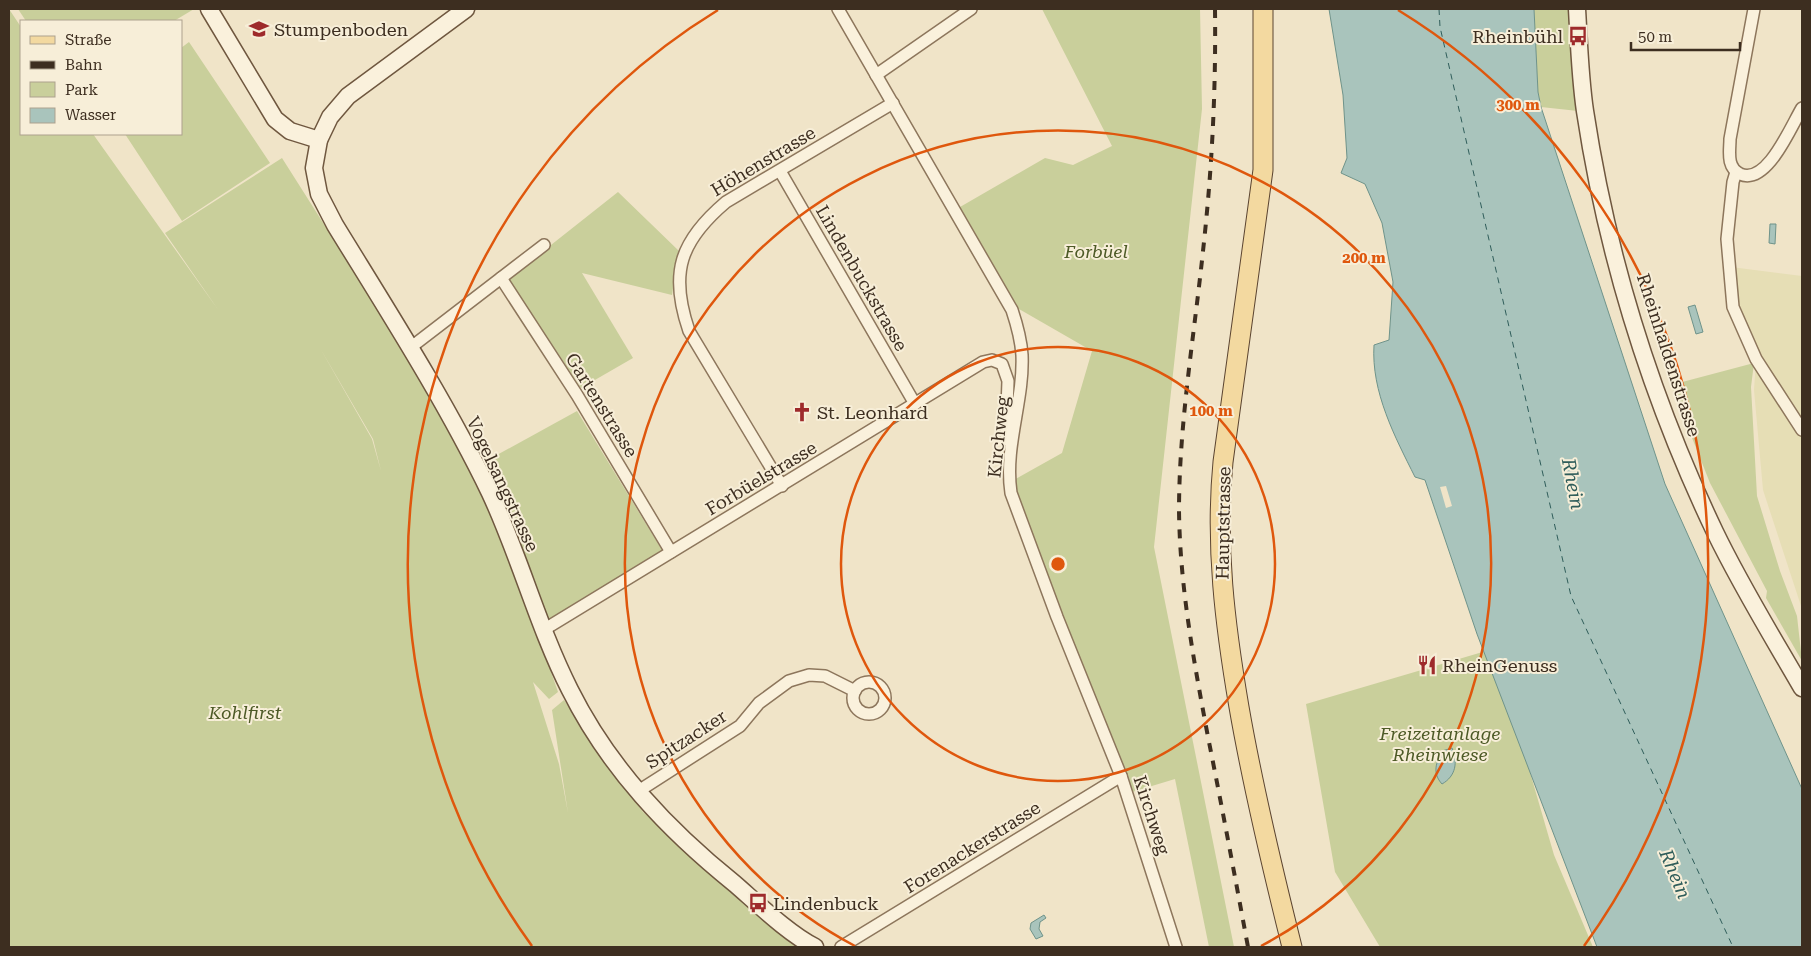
<svg xmlns="http://www.w3.org/2000/svg" width="1811" height="956" viewBox="0 0 1811 956" font-family="'Roboto Serif',serif">
<rect width="100%" height="100%" fill="#f0e4c8"/>
<path fill="#e6deb5" d="M1731 267 1802 276V609L1763 490 1754 390 1756 362 1734 307Z"/>
<g fill="#c9cf9b" fill-rule="evenodd">
<path d="M9 9 21 27V134H93L219 311 165 233 282 158 429 390 485 495 529 609 558 692 549 699 533 682 559 764 568 813 552 710 564 700 643 812 800 947H9ZM320 348 373 439 381 471 372 439Z"/>
<path d="M18 9H194L174 21H26Z"/>
<path d="M1042 9H1200L1202 109 1154 547 1234 947H1209L1175 779 1132 792 1020 512 1012 481 1062 453 1092 351 1019 309 960 207 1045 158 1073 165 1112 146Z"/>
<path d="M1534 9H1570L1578 111 1541 107 1538 92Z"/>
<path d="M189 42 270 163 182 221 125 134H181V48Z"/>
<path d="M618 192 679 251 672 295 582 273 633 358 581 388 508 279Z"/>
<path d="M1754 363 1751 387 1757 496 1780 571 1797 616 1802 661 1766 598 1767 591 1710 483 1671 385Z"/>
<path d="M577 411 662 550 549 620 486 461Z"/>
<path d="M1486 651 1527 762 1554 855 1593 947H1380L1335 872 1306 704Z"/>
</g>
<g fill="#a9c4bc" stroke="#6f938a">
<path d="M1329 9H1534L1538 92 1541 107 1665 484 1802 789V947H1597L1477 634 1425 480 1415 477C1395 437 1371 392 1374 345L1389 340 1393 282 1382 223 1365 184 1341 173 1347 158 1343 95Z"/>
<path d="M1770 224H1776L1775 244 1769 243Z"/>
<path d="M1695 305 1703 332 1696 334 1688 307Z"/>
<path d="M1452 748C1458 762 1456 776 1442 784 1432 773 1436 763 1442 751Z"/>
<path d="M1044 915 1046 918 1040 922 1039 929 1043 936 1036 939 1030 929 1031 923Z"/>
</g>
<path fill="#f0e4c8" d="M1446 486 1452 506 1446 508 1440 487Z"/>
<g fill="none" stroke-linecap="round" stroke-linejoin="round">
<path stroke="#2f5d5a" stroke-width="1" stroke-dasharray="6 5" stroke-linecap="butt" d="M1439 9 1440 27 1571 596 1733 947"/>
<defs>
<g id="street">
<path d="M838 9 1012 310C1017 325 1021 339 1022 355 1024 401 1004 446 1011 493L1057 617 1121 776 1176 947"/>
<path d="M1754 9 1730 139C1730 151 1726 167 1740 174 1767 186 1791 126 1802 108"/>
<path d="M876 75 971 9"/>
<path d="M780 171 915 404"/>
<path d="M1736 172 1733 182 1727 239 1733 307 1756 359 1802 430"/>
<path d="M501 278 577 395 671 552"/>
<path d="M410 348 544 245"/>
<path d="M782 486 689 331C669 273 680 241 726 202L893 103"/>
<path d="M545 629 983 362 992 360 1002 364 1008 381 1006 434 1009 441"/>
<circle cx="869" cy="698" r="16"/>
<path d="M637 792 740 726 759 703 789 681 809 675 825 676 855 691"/>
<path d="M841 947 1121 776"/>
</g>
<g id="secondary">
<path d="M209 9 275 119 290 131 319 140"/>
<path d="M466 9 348 96 330 117 319 140 314 168 319 194 335 225C389 313 445 400 490 493 520 557 538 627 570 690 609 768 668 830 735 884 758 904 789 934 815 947"/>
<path d="M1577 9C1579 43 1580 77 1585 111 1607 256 1652 400 1715 532 1741 586 1772 636 1802 688"/>
</g>
<path id="primary" d="M1263 9V170L1223 462C1215 545 1225 625 1239 707 1253 788 1272 867 1292 947"/>
</defs>
<use href="#street" stroke="#8d765c" stroke-width="14"/>
<use href="#secondary" stroke="#6f573f" stroke-width="19"/>
<use href="#primary" stroke="#5b4430" stroke-width="21"/>
<use href="#street" stroke="#faf1dc" stroke-width="11"/>
<use href="#secondary" stroke="#faf1dc" stroke-width="16"/>
<use href="#primary" stroke="#f3d9a0" stroke-width="19"/>
<path stroke="#3d2e20" stroke-width="4" stroke-dasharray="9 9" stroke-linecap="butt" d="M1215 9C1216 90 1212 170 1203 251 1194 337 1179 424 1179 511 1180 588 1194 662 1208 737 1222 807 1235 877 1248 947"/>
</g>
<g fill="none" stroke="#df570d" stroke-width="2.5">
<circle cx="1058" cy="564" r="217"/>
<path d="M855 946A433 433 0 1 1 1261 946"/>
<path d="M532 946A650 650 0 0 1 718 10M1398 10A650 650 0 0 1 1584 946"/>
</g>
<defs>
<symbol id="school-bare" viewBox="-9 -9 18 18"><path d="M0-5L7-2L0 1L-7-2ZM-4 1L0 2.5L4 1V4Q0 6-4 4Z" fill="#9e2a2b" stroke="#f7eed8" stroke-width="2.5" paint-order="stroke"/></symbol>
<symbol id="bus-bare" viewBox="-9 -9 18 18"><path d="M-5-6H5V4H4V6H2V4H-2V6H-4V4H-5ZM-3.5-4V0h7V-4ZM-3.5 1.2v1.5H-2V1.2ZM2 1.2v1.5H3.5V1.2Z" fill="#9e2a2b" stroke="#f7eed8" stroke-width="2.5" paint-order="stroke"/></symbol>
<symbol id="church-bare" viewBox="-9 -9 18 18"><path d="M-1.2-6h2.4v3.5h3.3v2.4h-3.3V6h-2.4V-.1h-3.3v-2.4h3.3Z" fill="#9e2a2b" stroke="#f7eed8" stroke-width="2.5" paint-order="stroke"/></symbol>
<symbol id="restaurant-bare" viewBox="-9 -9 18 18"><path d="M-5-6h1v4h1v-4h1v4h1v-4h1v5L-1.5 .5V6h-2V.5L-5-1ZM5-6V6H3V1.5H1.5Q1.5-4 5-6Z" fill="#9e2a2b" stroke="#f7eed8" stroke-width="2.5" paint-order="stroke"/></symbol>
</defs>
<g fill-rule="evenodd">
<use href="#school-bare" x="245" y="15" width="28" height="28"/>
<use href="#bus-bare" x="1564" y="22" width="28" height="28"/>
<use href="#church-bare" x="788" y="398" width="28" height="28"/>
<use href="#restaurant-bare" x="1413" y="651" width="28" height="28"/>
<use href="#bus-bare" x="744" y="889" width="28" height="28"/>
</g>
<g text-anchor="middle" dominant-baseline="central" stroke-width="4" stroke-linejoin="round" paint-order="stroke">
<g font-size="18" fill="#3d2e20" stroke="#f7eed8" text-anchor="start">
<text x="274" y="29">Stumpenboden</text>
<text x="1563" y="36" text-anchor="end">Rheinbühl</text>
<text x="817" y="412">St. Leonhard</text>
<text x="1442" y="665">RheinGenuss</text>
<text x="773" y="903">Lindenbuck</text>
</g>
<g font-size="18" fill="#3d2e20" stroke="#f7eed8">
<text transform="translate(763 161) rotate(-31)">Höhenstrasse</text>
<text transform="translate(862 278) rotate(60)">Lindenbuckstrasse</text>
<text transform="translate(1669 355) rotate(72)">Rheinhaldenstrasse</text>
<text transform="translate(602 405) rotate(58)">Gartenstrasse</text>
<text transform="translate(998 437) rotate(-84)">Kirchweg</text>
<text transform="translate(761 478) rotate(-31)">Forbüelstrasse</text>
<text transform="translate(503 484) rotate(65)">Vogelsangstrasse</text>
<text transform="translate(1223 523) rotate(-89)">Hauptstrasse</text>
<text transform="translate(686 739) rotate(-33)">Spitzacker</text>
<text transform="translate(1152 815) rotate(72)">Kirchweg</text>
<text transform="translate(972 847) rotate(-32)">Forenackerstrasse</text>
</g>
<g font-size="18" font-style="italic" fill="#4d5a26" stroke="#f7eed8">
<text x="1096" y="251">Forbüel</text>
<text x="245" y="712">Kohlfirst</text>
<text x="1440" y="733">Freizeitanlage<tspan x="1440" dy="21">Rheinwiese</tspan></text>
</g>
<g font-size="19" font-style="italic" fill="#2f5d5a" stroke="#f7eed8">
<text transform="translate(1573 484) rotate(79)">Rhein</text>
<text transform="translate(1675 874) rotate(67)">Rhein</text>
</g>
</g>
<circle cx="1058" cy="564" r="8" fill="#df570d" stroke="#f7eed8" stroke-width="2.5"/>
<g font-size="15" text-anchor="middle" font-weight="bold" fill="#df570d" stroke="#f7eed8" stroke-width="4" stroke-linejoin="round" paint-order="stroke">
<text x="1518" y="110">300 m</text>
<text x="1364" y="263">200 m</text>
<text x="1211" y="416">100 m</text>
</g>
<rect width="1811" height="956" fill="none" stroke="#3d2e20" stroke-width="20"/>
<rect x="20" y="20" width="162" height="115" fill="#f7eed8" stroke="#ada18e"/>
<rect x="30" y="36" width="25" height="8" fill="#f3d9a0" stroke="#ada18e"/>
<text x="65" y="45" font-size="15" fill="#3d2e20">Straße</text>
<rect x="30" y="61" width="25" height="8" fill="#3d2e20" stroke="#ada18e"/>
<text x="65" y="70" font-size="15" fill="#3d2e20">Bahn</text>
<rect x="30" y="82" width="25" height="15" fill="#c9cf9b" stroke="#ada18e"/>
<text x="65" y="95" font-size="15" fill="#3d2e20">Park</text>
<rect x="30" y="108" width="25" height="15" fill="#a9c4bc" stroke="#ada18e"/>
<text x="65" y="120" font-size="15" fill="#3d2e20">Wasser</text>
<path d="M1631 42v8h109v-8" fill="none" stroke="#3d2e20" stroke-width="2.5"/>
<text x="1638" y="42" font-size="15" fill="#3d2e20" stroke="#f7eed8" stroke-width="4" paint-order="stroke">50 m</text>
</svg>
